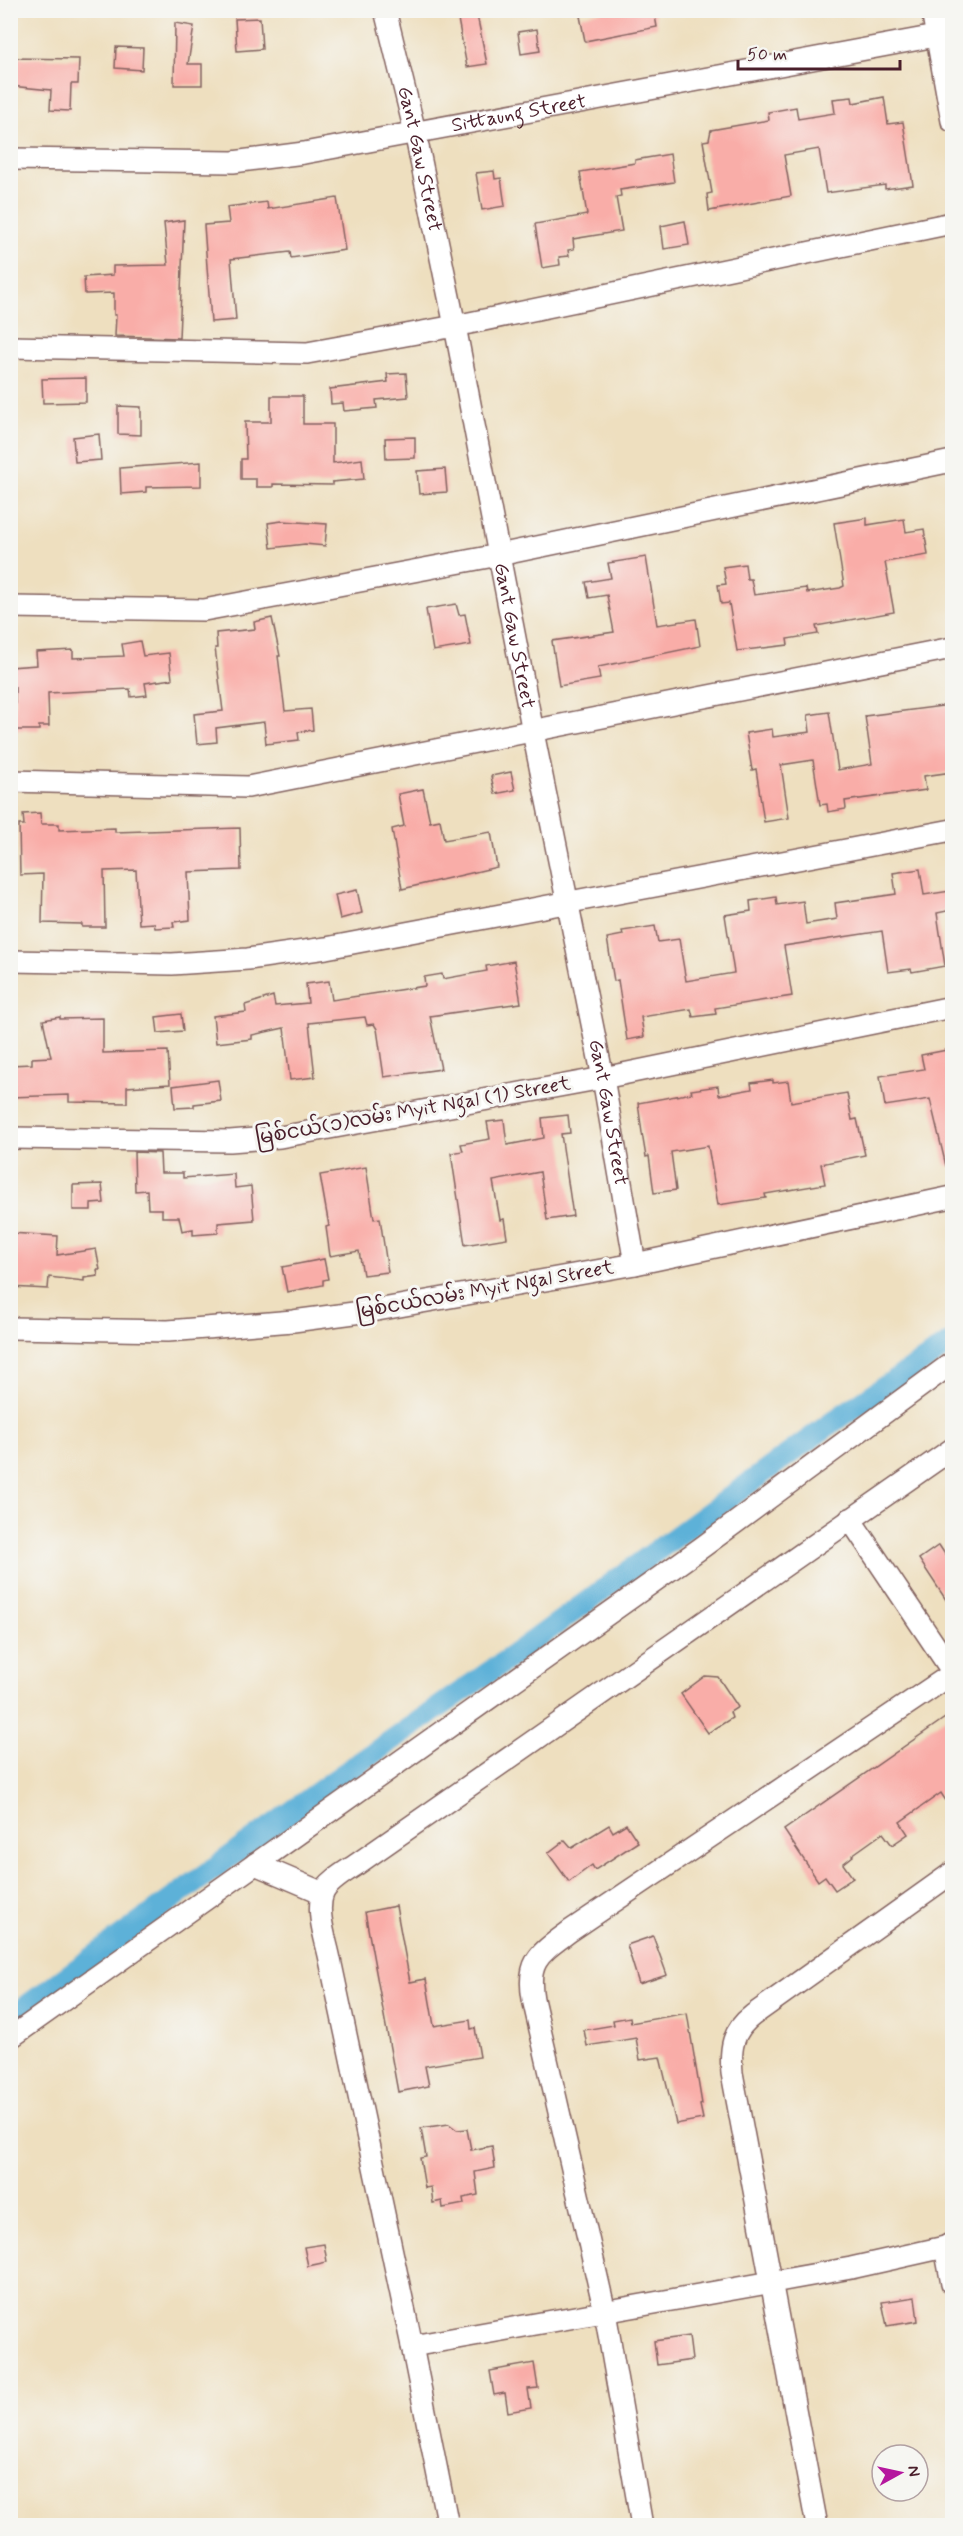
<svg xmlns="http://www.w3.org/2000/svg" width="963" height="2536" viewBox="0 0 963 2536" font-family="Mynerve,'Noto Sans Myanmar',sans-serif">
<rect width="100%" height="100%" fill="#f6f6f2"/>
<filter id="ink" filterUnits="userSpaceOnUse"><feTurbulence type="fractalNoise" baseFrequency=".0167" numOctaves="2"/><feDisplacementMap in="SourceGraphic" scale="12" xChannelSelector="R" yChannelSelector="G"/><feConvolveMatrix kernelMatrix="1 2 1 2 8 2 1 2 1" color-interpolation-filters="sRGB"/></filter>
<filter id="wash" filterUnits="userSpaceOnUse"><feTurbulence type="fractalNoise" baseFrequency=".008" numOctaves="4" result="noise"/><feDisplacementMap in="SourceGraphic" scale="24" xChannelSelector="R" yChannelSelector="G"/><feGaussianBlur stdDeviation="1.35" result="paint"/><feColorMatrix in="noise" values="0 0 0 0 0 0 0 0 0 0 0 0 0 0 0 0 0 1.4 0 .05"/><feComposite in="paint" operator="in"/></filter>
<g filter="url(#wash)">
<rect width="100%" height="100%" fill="#eedfbf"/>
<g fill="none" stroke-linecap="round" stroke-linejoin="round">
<path stroke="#5db1d8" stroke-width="22" d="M10 2018 332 1782 518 1652 841 1416 952 1342"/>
</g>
<g id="blocks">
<g fill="#f9ada8">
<path d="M476 10 487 64 467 67 457 14Z"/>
<path d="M608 10H654L657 27 585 41 580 16Z"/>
<path d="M260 18 262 49 237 51 235 19Z"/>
<path d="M175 23 194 26 188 64H202V85H174Z"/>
<path d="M537 29 540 51 521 54 518 32Z"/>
<path d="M116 47 143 48 142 70 115 68Z"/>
<path d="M10 58 79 59 78 84H71L70 111 50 110 51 90 10 86Z"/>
<path d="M852 97 853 103 884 97 888 124 903 122 913 185 885 189V185L826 193 819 149 784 155 791 196 709 211 707 194 712 193 703 141 709 140 711 130 769 120 768 112 796 107 798 119 835 113 833 99Z"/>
<path d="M670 154 674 182 620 190 621 196 616 197 622 231 573 239 574 249 568 250 569 256 559 257 560 265 542 268 535 224 587 215 580 172 635 163V160Z"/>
<path d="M494 171 495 179 501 178 505 206 482 210 476 173Z"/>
<path d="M337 198 345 250 291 258 290 252 231 259 236 320 211 322 204 225 229 223 227 207 267 202 268 209Z"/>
<path d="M184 220 179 338 115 336 116 315H114V293L85 294 84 277 113 275V266L168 265 164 223Z"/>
<path d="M685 221 689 245 664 249 661 226Z"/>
<path d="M406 373 408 397 376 400 377 408 344 411 343 403 331 404 330 389 388 382 387 374Z"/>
<path d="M86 378V402L43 403 42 379Z"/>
<path d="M271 396H303V424H333V463L362 459 364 479 332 482V485L273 484V487H256V479H241V459H246L245 422H271Z"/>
<path d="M118 406 141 407V435L118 434Z"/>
<path d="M99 434 101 460 75 462 73 437Z"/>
<path d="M415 437V458L386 459 385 438Z"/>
<path d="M201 462V486L146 487V492L121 494 120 468Z"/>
<path d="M445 469 447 492 419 494 417 471Z"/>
<path d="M867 518V525L904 519 906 532 924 529 928 555 885 562 894 612 816 626 818 634 787 639 788 645 737 651 729 603 721 604 718 585 726 584 723 567 745 564 747 579H751L754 595 806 588 807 593 840 588 844 586 834 523Z"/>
<path d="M282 521 327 524 325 546 305 544 271 548 268 523Z"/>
<path d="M646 557 657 625 696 619 700 646 598 667 600 679 559 686 552 641 614 632 607 595 589 598 586 582 611 578 608 563Z"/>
<path d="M456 604 459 615 465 614 471 645 433 651 426 609Z"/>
<path d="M272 618 280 656H278L285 711 311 709 313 730 298 732 299 740 266 744 264 722 216 728 217 742 197 744 194 714 223 711 215 648H217L216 633 255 629 254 622Z"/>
<path d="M140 641 143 656 169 653 172 679 145 683 147 695 131 697 130 689 48 693 49 726H39V730H15V687L10 688V667L37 665 36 652 73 650V658L124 656 122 644Z"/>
<path d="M950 705 952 722V772L924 776 926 790 845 801 846 809 828 812 827 804 820 805 813 760 781 765 789 818 764 822 756 769 752 770 746 733 772 729 773 737 810 732 808 715 829 712 838 770 872 764 865 716Z"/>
<path d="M511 772 515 790 495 794 491 776Z"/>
<path d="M423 789 430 822 440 820 444 840 491 832 497 867 402 889 392 829 404 826 398 794Z"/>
<path d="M40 813 41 824H59V830L115 828V832L240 828 241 870 188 872 190 920 173 922 174 927 155 928 154 923 139 924 136 870 104 871 105 927H82V924L42 923 43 874 20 875 19 825H24L23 814Z"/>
<path d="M920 869 924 895 950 891 952 910 937 913 945 966 912 972 911 969 888 972 882 931 784 946 792 996 715 1008 716 1014 693 1017 691 1009 641 1017 644 1037 627 1040 618 980 614 981 607 938 623 935 622 931 655 926 658 942 679 939 686 981 734 973 725 915 751 911 750 901 776 897 777 905 803 901 806 924 837 919 835 903 896 894 893 873Z"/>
<path d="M357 890 362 913 340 919 335 895Z"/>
<path d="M514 961 521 1003 430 1016 441 1069 384 1077 377 1029 374 1024 367 1025 365 1017 309 1023 315 1077 290 1080 284 1028 252 1035V1039L216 1043 213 1016 246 1012 245 1005 273 996 275 1006 308 1003 306 984 329 981 332 1000 425 986 424 977 442 974 443 979 487 971 486 966Z"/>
<path d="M181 1014 183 1031 158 1033 156 1017Z"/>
<path d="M60 1017V1019L103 1018V1053L168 1051 170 1084 127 1087V1103L69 1102V1095L10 1097V1065L32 1064V1058L51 1057 43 1020Z"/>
<path d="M952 1049V1165L946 1166 930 1099 885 1106 880 1076 924 1069 921 1055Z"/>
<path d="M218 1080 221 1101 194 1104V1107L175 1108 173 1086Z"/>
<path d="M773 1080V1083L788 1081 791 1102 847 1093 852 1120 857 1119 865 1155 821 1164 825 1184 765 1194 766 1198 718 1205 708 1146 671 1152 676 1190 654 1193 649 1156 646 1157 642 1133 638 1103 692 1093 691 1090 718 1086 719 1095 752 1089 751 1083Z"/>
<path d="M568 1115 570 1133 561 1134 573 1216 547 1220 540 1172 493 1181 500 1220 504 1219 507 1238 465 1245 451 1153 463 1151 461 1144 490 1139 487 1122 504 1120 507 1145 544 1138 542 1118Z"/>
<path d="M134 1152 160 1153 161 1173H183V1178L234 1174 235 1188 251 1186 254 1220 218 1223V1233L193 1235V1229L182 1231 179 1217H162V1209H148L147 1190 135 1191Z"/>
<path d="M366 1167 374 1219 380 1218 388 1272 363 1275 359 1251 330 1256 326 1227 329 1226 320 1175Z"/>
<path d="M102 1184 104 1203 91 1204V1210H73V1185Z"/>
<path d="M10 1233 58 1236 57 1255 96 1249 100 1270H97L98 1276 84 1278V1281L49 1277 48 1289 10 1287Z"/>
<path d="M324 1259 328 1279 323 1280V1285L287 1292 282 1267Z"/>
<path d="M939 1545 952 1565V1609L919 1559Z"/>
<path d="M705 1676 718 1677 738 1707 730 1712 732 1718 708 1733 681 1694Z"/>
<path d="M945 1718 952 1729V1810L941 1793 900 1822 908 1834 892 1845 883 1833 852 1855 853 1856 843 1864 853 1878 835 1890 825 1876 818 1881 784 1830Z"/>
<path d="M626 1824 638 1842 595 1870 592 1865 569 1882 548 1853 565 1840 572 1848 609 1825 613 1832Z"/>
<path d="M396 1906 410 1982 426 1979 434 2026 470 2020 471 2029 475 2028 480 2057 425 2066 429 2086 398 2092 365 1912Z"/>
<path d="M653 1936 667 1975 639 1984 627 1945Z"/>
<path d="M687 2013 702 2104 700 2105 703 2119 676 2124 660 2057 640 2060 636 2038 587 2046 584 2030 614 2025 613 2020 630 2017 631 2023Z"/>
<path d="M449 2124 457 2130 467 2129 471 2150 492 2146 495 2168 475 2172 478 2195 463 2198 464 2204 443 2208 442 2201 433 2203 431 2187 425 2188 420 2158 426 2157 421 2128Z"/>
<path d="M324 2244 327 2262 308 2266 304 2247Z"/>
<path d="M915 2297 918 2321 887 2326 882 2302Z"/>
<path d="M689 2336 692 2360 657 2365 654 2341Z"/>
<path d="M534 2363 538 2388 528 2389 531 2408 508 2412 505 2393 494 2395 490 2371Z"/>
</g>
</g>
</g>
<g filter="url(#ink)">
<use href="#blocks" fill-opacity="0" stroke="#83625f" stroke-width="1.5"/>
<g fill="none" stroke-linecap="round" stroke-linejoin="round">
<defs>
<g id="minor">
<path id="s1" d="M385 10 415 132 455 326 533 732 603 1078 635 1264"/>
<path d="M932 10 952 121"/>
<path id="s2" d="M10 159 233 162 304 153 952 33"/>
<path d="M10 347 307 353 455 326 952 223"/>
<path d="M10 607 204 610 499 555 952 461"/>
<path d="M10 781 248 787 952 648"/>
<path d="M10 961 172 964 248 959 326 948 432 928 952 830"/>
<path d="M10 1138 230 1141 280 1137 603 1078 952 1007"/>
<path d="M10 1328 168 1331 293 1321 377 1310 635 1264 952 1197"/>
<path d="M850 1519 952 1671"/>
<path d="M255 1864 323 1893"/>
<path d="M10 2038 701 1548 952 1363"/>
<path d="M945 2247 952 2284"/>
<path d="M412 2346 851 2268 945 2247 952 2243"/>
<path d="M448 2526 412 2346 329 1955C325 1937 316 1911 323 1893 329 1880 349 1870 360 1862L952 1449"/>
<path d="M642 2526 605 2312 533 1999C526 1960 541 1953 570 1931L952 1674"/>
<path d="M817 2526 732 2073C730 2048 732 2031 753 2015L952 1873"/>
</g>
</defs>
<use href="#minor" stroke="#83625f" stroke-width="24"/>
<use href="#minor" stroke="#fff" stroke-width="21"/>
</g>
</g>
<g text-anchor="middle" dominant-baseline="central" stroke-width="6" stroke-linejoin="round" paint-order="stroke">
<g font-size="20" fill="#4a1f2b" stroke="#f6f6f2">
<text stroke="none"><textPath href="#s2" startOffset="513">Sittaung Street</textPath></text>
<text stroke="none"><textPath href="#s1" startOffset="153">Gant Gaw Street</textPath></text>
<text stroke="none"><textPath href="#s1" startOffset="639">Gant Gaw Street</textPath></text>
<text transform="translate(413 1111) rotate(-10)">မြစ်ငယ်(၁)လမ်း Myit Ngal (1) Street</text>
<text stroke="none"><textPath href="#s1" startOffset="1125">Gant Gaw Street</textPath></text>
<text transform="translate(485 1290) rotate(-10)">မြစ်ငယ်လမ်း Myit Ngal Street</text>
</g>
</g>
<rect width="963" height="2536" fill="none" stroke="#f6f6f2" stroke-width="36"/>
<g transform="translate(900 2473) rotate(82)"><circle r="28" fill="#f6f6f2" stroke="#b1a0a2" stroke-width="1.5"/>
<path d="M0-4.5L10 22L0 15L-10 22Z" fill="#b5179e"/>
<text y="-9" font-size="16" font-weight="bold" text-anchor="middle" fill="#4a1f2b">N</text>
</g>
<path d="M738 60v9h162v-9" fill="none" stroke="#4a1f2b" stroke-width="3"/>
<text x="747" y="60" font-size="18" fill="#4a1f2b" stroke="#f6f6f2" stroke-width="4.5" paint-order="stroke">50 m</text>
</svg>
